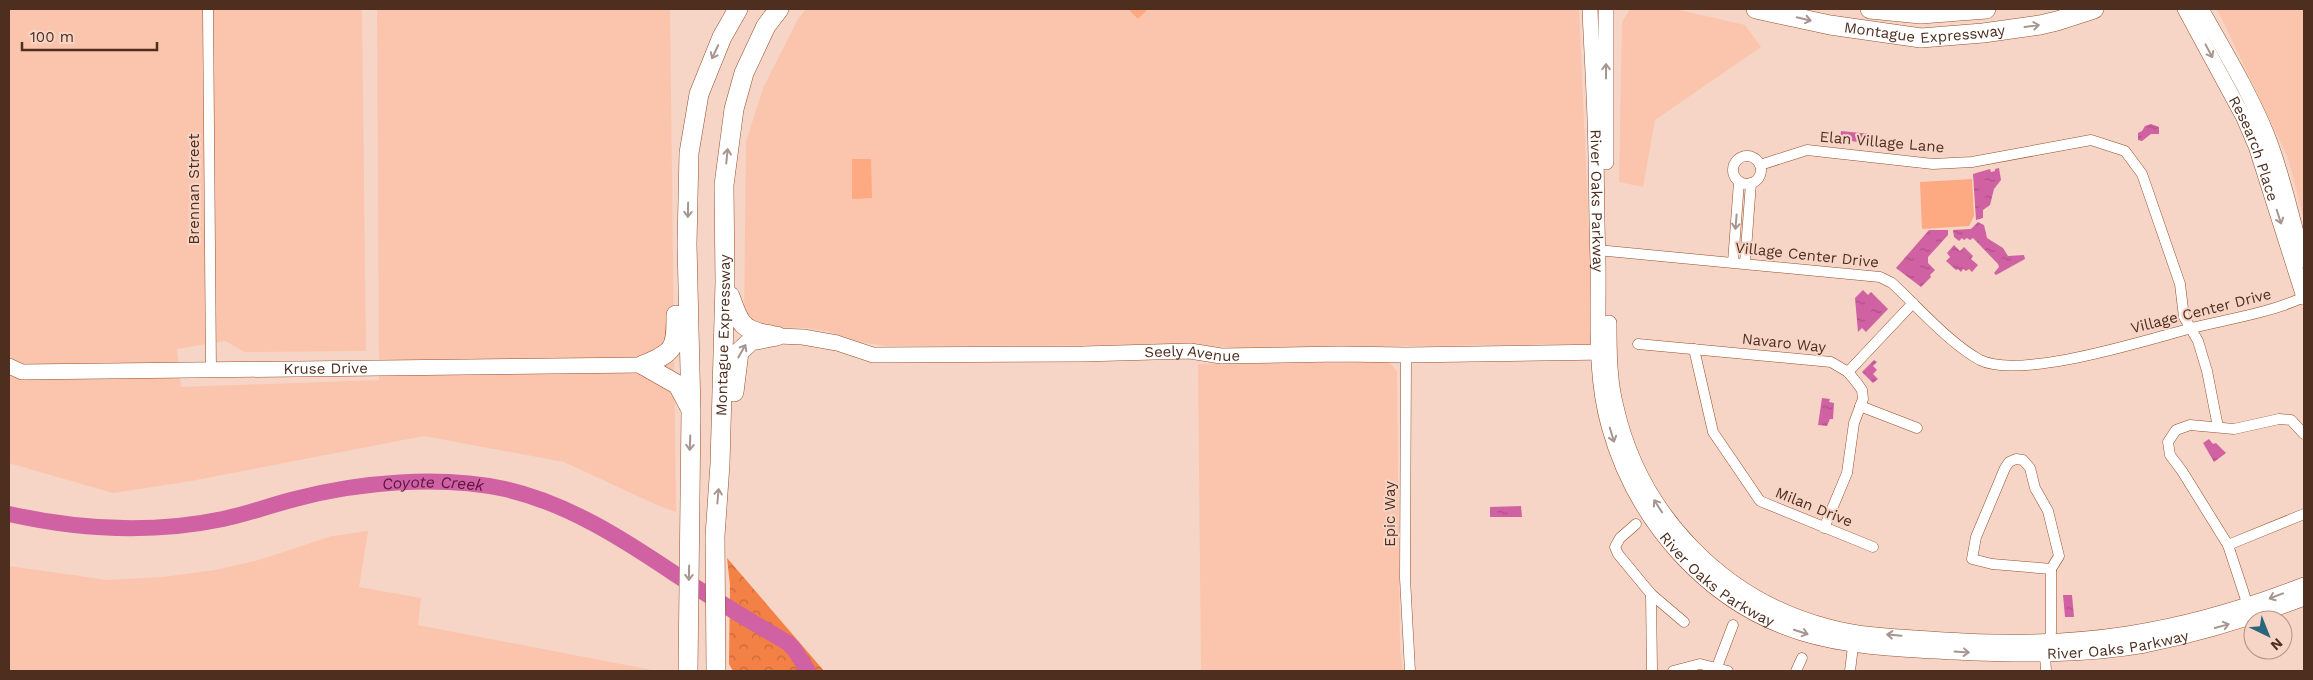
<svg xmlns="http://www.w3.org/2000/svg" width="2313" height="680" viewBox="0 0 2313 680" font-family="'Work Sans',sans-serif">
<defs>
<pattern id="forest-crowns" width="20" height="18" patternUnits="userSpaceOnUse" patternTransform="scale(1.25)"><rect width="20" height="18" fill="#f38045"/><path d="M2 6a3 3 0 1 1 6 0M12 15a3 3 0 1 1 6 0" fill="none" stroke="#c76939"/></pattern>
<pattern id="water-ripples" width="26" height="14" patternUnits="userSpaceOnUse" patternTransform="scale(1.25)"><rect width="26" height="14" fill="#d061a3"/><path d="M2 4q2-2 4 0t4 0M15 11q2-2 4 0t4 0" fill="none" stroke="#ab5084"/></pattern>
</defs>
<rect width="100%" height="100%" fill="#f6d5c6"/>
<g fill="#fac5ac">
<path d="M9 9H362L366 351 245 352 225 341 177 349 181 387 379 380 377 9H670L676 512 659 506 564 462 424 436 191 481 113 493 9 463Z"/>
<path d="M806 9H1579L1594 344 1234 348 1197 345 886 346 860 342 826 331 805 328 763 327 744 320 746 142 763 88 798 19Z"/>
<path d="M1630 9H1675L1745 25 1761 47 1655 120 1643 187 1619 182 1622 22Z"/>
<path d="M2217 9H2304V220L2288 158Z"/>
<path d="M1385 362 1391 364 1397 372 1400 650 1403 671H1201L1198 364Z"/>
<path d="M368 531 359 587 421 598 418 625 657 671H9V566L108 580 163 577 215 570 259 560 332 536Z"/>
</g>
<g fill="#fda981">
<path d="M1128 9H1148L1138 19Z"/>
<path d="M852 159H871L872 198 852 199Z"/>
<path d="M1972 179 1974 216 1969 226 1922 229 1920 182Z"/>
</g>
<path fill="url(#forest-crowns)" d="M727 558 824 671H733L729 664 730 585Z"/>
<g fill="url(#water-ripples)">
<path d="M2151 124 2159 127V134H2151L2142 141 2138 140V133L2142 131 2145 126Z"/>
<path d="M1841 131 1870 134 1869 143 1840 140Z"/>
<path d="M1999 168 2001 180 1994 189 1990 205 1983 210V218L1976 220 1973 174 1990 169 1991 172 1995 171V169Z"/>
<path d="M1978 222 1984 225 1987 238 2003 248 2008 256 2024 255 2025 259 1996 275 1994 273 1999 267 1998 264 1973 238 1970 240 1967 238 1964 240 1962 238 1959 241 1954 237 1953 230 1971 229Z"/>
<path d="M1929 230H1948V235L1928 257V263L1935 270 1930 275 1931 277 1921 287 1896 268Z"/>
<path d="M1954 245 1960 251 1964 247 1973 256 1971 259 1978 265 1972 272 1969 269 1966 271 1963 269 1961 272 1958 269 1956 270 1946 261 1950 257 1947 253Z"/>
<path d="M1863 290 1868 295 1871 292 1888 309 1866 332 1862 328 1858 332 1855 298Z"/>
<path d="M1874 360 1877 362 1873 366 1877 370 1873 374 1878 379 1873 383 1862 372Z"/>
<path d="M1822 398 1830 399 1829 402 1834 403 1833 419H1830L1827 426 1818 425Z"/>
<path d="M2209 439 2213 444 2216 443 2226 453 2214 462 2203 443Z"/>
<path d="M1521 506 1522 517H1490V507Z"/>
<path d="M2063 595H2072L2074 617H2065Z"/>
</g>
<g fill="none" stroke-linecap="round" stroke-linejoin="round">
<path stroke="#d061a3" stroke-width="16" id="s1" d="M9 514C80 530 151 534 223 519 247 514 271 505 295 499 359 482 440 475 505 489 567 503 623 539 675 574 712 598 750 621 788 643L794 649 808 671"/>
<defs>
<g id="street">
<path d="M208 9 211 370"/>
<circle cx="1747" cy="170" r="14"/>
<path d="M1760 165 1807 150 1933 164 1972 162 2091 140 2125 151 2142 174 2180 284 2184 317 2198 341 2207 371 2218 427"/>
<path d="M1597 250 1880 277 1892 283C1917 306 1950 344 1980 360 2020 380 2143 341 2188 329 2227 319 2267 314 2304 297"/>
<path d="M1733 262 1739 182"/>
<path d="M1745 263 1751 183"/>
<path d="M1638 344 1831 362 1848 372 1857 383 1862 390 1863 399 1854 423 1847 473 1824 528"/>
<path d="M1694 349 1713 432 1760 501 1873 547"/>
<path d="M1406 355 1405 578 1410 671"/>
<path d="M1848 372 1913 303"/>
<path d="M1860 406 1917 428"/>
<path d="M2016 459 2023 460 2030 468 2035 488 2048 511 2059 556 2051 569 1992 564 1972 559 1976 537 2005 468 2009 462Z"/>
<path d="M1636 524 1620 538 1615 547 1618 554 1651 594 1684 622"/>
<path d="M2228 545 2304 514"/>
<path d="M1651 594 1652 671"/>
<path d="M2249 609 2228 545 2182 471 2170 455 2168 442 2176 430 2190 425 2234 429 2279 419 2291 420 2304 434"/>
<path d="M1717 667 1733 625"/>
<path d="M1673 671 1700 664 1728 671"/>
<path d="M1796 671 1802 658"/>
<path d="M1850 671 1854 638"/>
<path d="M2046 671 2045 654 2051 632V569"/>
</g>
<g id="secondary">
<path id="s2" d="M1590 9C1591 38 1593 66 1594 95 1597 150 1596 206 1598 261 1599 316 1594 373 1609 426 1635 521 1707 604 1802 633 1851 648 1904 649 1955 652 2018 655 2082 656 2145 645 2200 634 2252 618 2304 598"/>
<path id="s3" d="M2185 9 2244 118 2256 146 2304 297"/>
<path d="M2201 9C2224 50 2249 91 2267 135 2283 175 2291 218 2304 260"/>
<path d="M1606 162V9"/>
<path d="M1609 323C1609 351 1609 380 1616 407 1640 514 1723 600 1829 627 1866 637 1907 637 1945 640 2077 649 2181 633 2304 585"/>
<path id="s4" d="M777 336 803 337 837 343 873 355 1083 354 1190 351 1221 356 1340 354 1406 355 1608 352"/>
<path id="s5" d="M9 366 22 372 643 365"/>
</g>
<g id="highway">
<path id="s6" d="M1756 9 1830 25 1921 38 1983 33 2040 25 2057 21 2094 9"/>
<path d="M1870 9 1921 14 1986 9"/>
<path d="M730 296C739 322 741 331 771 335"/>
<path d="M643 365C675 352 676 348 676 315"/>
<path d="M643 365 678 385 689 406"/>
<path d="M734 392 739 352 751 341 777 336"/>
<path d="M688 671 691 412 687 244 689 153 699 94 722 37 738 9"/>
<path id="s7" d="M716 671 715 536 720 464 725 282 724 185 734 109 744 73 766 26 779 9"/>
</g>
</defs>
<use href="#street" stroke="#954f2c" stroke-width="11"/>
<use href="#secondary" stroke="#954f2c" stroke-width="16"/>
<use href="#highway" stroke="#954f2c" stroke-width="20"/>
<use href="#street" stroke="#fff" stroke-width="10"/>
<use href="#secondary" stroke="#fff" stroke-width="15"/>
<use href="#highway" stroke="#fff" stroke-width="19"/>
</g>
<defs><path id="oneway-shaft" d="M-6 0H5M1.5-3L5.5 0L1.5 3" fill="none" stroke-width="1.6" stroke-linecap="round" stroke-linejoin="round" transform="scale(1.25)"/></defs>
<g stroke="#a6968f">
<use href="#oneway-shaft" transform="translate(1804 19) rotate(13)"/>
<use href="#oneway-shaft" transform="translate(2032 26) rotate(-8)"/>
<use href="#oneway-shaft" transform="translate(2209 51) rotate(62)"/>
<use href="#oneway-shaft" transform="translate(715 52) rotate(115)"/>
<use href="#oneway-shaft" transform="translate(1606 71) rotate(-90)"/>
<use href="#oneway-shaft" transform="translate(727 156) rotate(-84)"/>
<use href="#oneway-shaft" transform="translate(688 210) rotate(91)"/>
<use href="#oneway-shaft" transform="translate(2279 217) rotate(72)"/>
<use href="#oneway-shaft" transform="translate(1736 222) rotate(95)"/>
<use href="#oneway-shaft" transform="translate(742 351) rotate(-60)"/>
<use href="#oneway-shaft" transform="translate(1612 435) rotate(73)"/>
<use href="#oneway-shaft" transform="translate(690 443) rotate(92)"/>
<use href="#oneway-shaft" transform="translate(718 496) rotate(-85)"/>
<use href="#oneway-shaft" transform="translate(1658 506) rotate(-123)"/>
<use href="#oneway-shaft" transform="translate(689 573) rotate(91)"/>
<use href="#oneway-shaft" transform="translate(2276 596) rotate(159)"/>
<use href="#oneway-shaft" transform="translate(2222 626) rotate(-15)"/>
<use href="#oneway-shaft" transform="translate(1801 632) rotate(18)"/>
<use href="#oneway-shaft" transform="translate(1894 635) rotate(-175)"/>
<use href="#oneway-shaft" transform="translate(1962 652) rotate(4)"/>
</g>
<g text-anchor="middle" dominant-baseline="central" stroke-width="4" stroke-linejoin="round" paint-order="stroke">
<g font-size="15" fill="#4e2e1f" stroke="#f6d5c6">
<text stroke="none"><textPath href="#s6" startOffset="171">Montague Expressway</textPath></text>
<text transform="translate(1882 142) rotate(5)">Elan Village Lane</text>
<text stroke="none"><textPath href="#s3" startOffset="156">Research Place</textPath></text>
<text transform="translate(194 189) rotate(-90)">Brennan Street</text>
<text stroke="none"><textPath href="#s2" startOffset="192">River Oaks Parkway</textPath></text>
<text transform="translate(1807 255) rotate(6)">Village Center Drive</text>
<text transform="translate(2201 311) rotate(-14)">Village Center Drive</text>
<text stroke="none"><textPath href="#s7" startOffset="336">Montague Expressway</textPath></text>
<text transform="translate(1784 343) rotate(6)">Navaro Way</text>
<text stroke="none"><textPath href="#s4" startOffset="418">Seely Avenue</textPath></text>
<text stroke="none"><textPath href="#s5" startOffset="318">Kruse Drive</textPath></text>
<text transform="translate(1814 507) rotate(22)">Milan Drive</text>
<text transform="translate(1390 514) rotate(-90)">Epic Way</text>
<text stroke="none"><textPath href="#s2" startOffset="611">River Oaks Parkway</textPath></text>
<text stroke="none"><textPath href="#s2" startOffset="1031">River Oaks Parkway</textPath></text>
</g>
<g font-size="16" font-style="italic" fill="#5c1542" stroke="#f6d5c6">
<text stroke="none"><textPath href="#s1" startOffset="430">Coyote Creek</textPath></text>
</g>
</g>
<rect width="2313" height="680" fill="none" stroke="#4e2e1f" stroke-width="20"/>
<g transform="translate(2268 635) rotate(137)"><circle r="24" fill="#f6d5c6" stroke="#b39283"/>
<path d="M0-4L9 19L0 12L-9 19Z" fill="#29667c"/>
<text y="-8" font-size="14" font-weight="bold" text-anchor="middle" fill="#4e2e1f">N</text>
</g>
<path d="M22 42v8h135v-8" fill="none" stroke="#4e2e1f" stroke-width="2.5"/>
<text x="30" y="42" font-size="15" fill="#4e2e1f" stroke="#f6d5c6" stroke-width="4" paint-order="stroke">100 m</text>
</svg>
